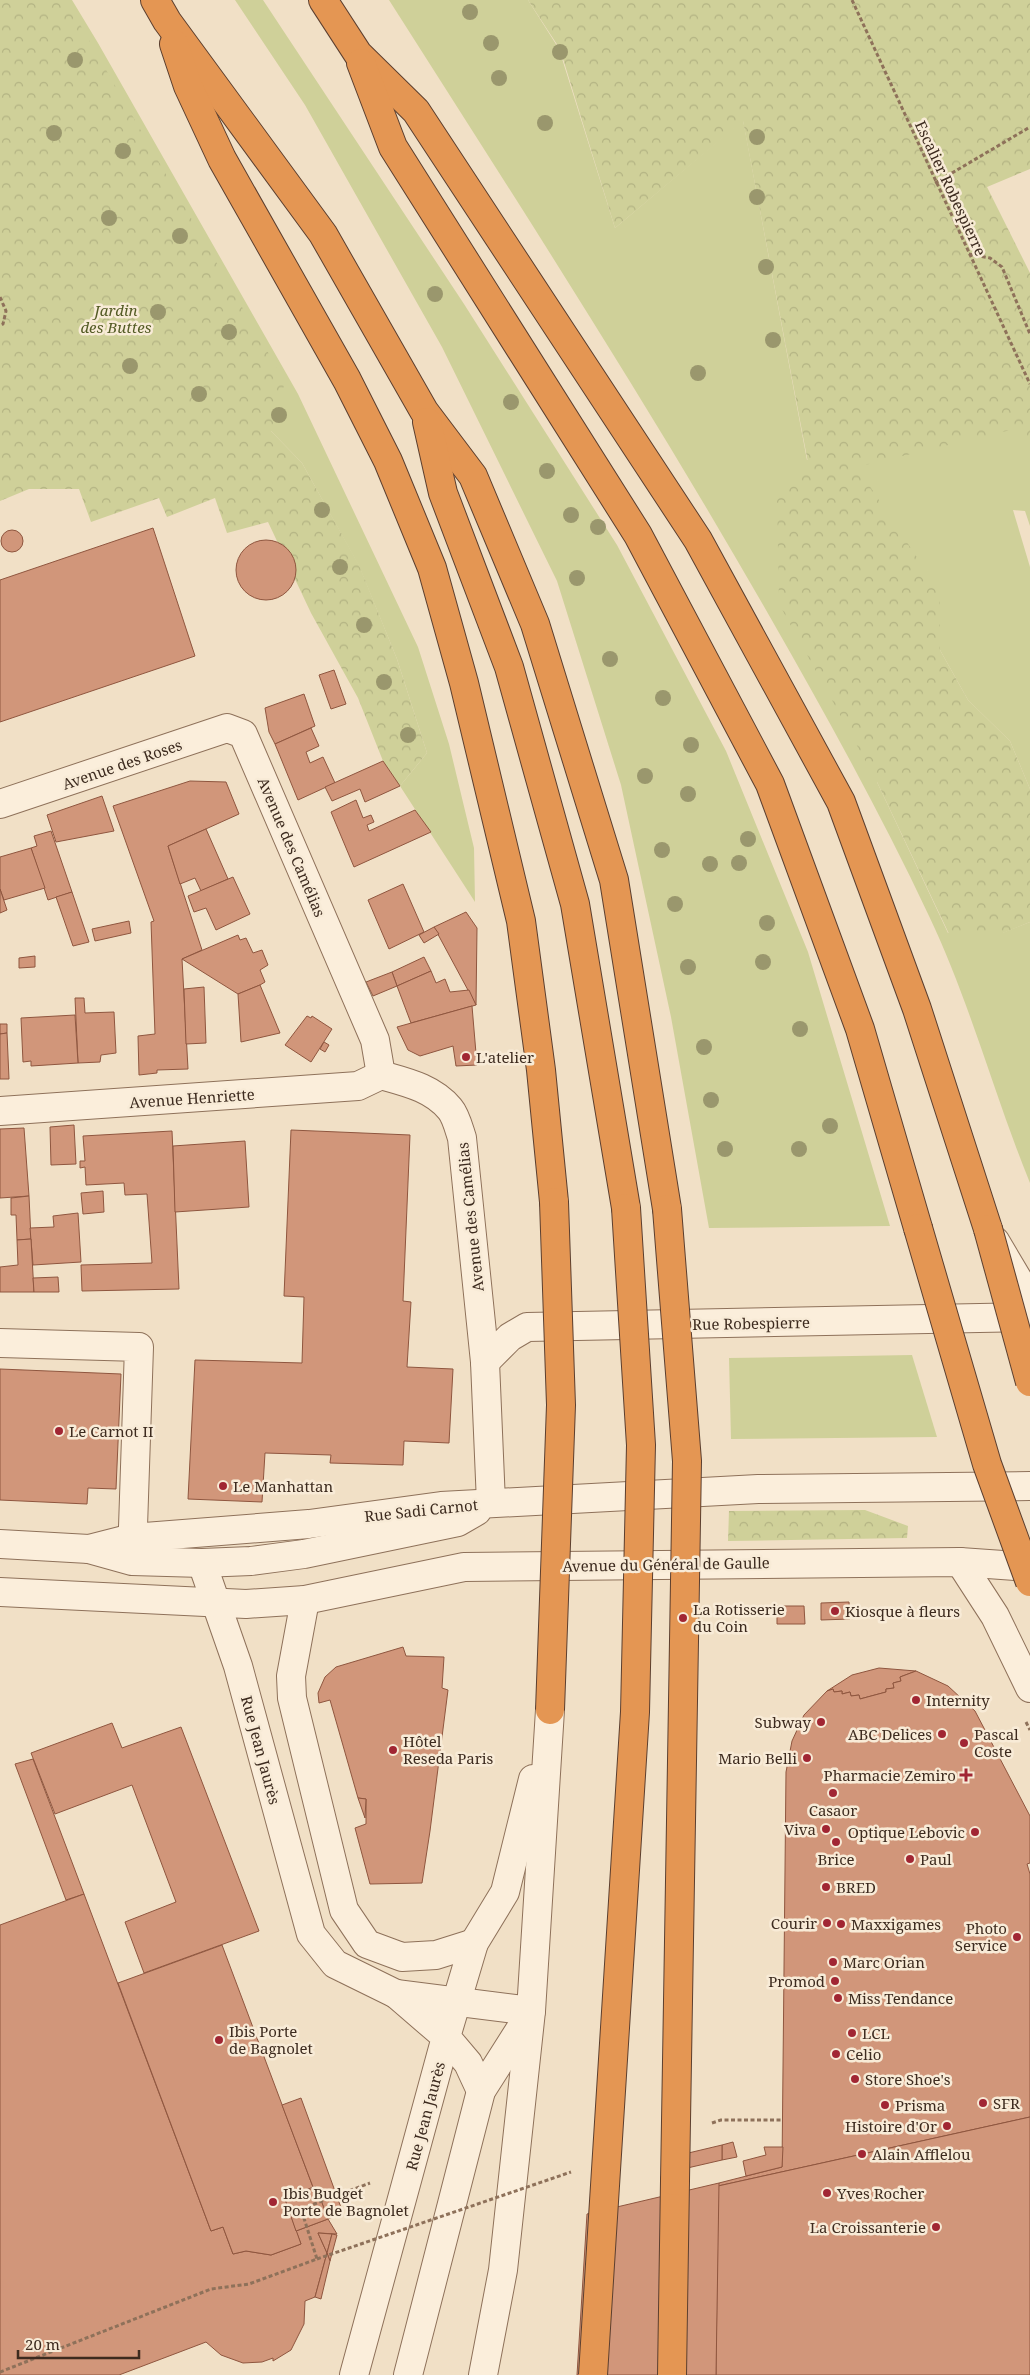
<svg xmlns="http://www.w3.org/2000/svg" width="1030" height="2375" viewBox="0 0 1030 2375" font-family="'Noto Serif',serif">
<defs>
<pattern id="forest-crowns" width="20" height="18" patternUnits="userSpaceOnUse" patternTransform="scale(1.25)"><rect width="20" height="18" fill="#cfd099"/><path d="M2 6a3 3 0 1 1 6 0M12 15a3 3 0 1 1 6 0" fill="none" stroke="#b3b383"/></pattern>
</defs>
<rect width="100%" height="100%" fill="#f1e0c6"/>
<g fill="#cfd099">
<path d="M0 0H72L98 43 298 394 418 647 449 744 474 848 475 902 400 786 427 753 397 659 359 566 302 463 271 431Z"/>
<path d="M235 0H263L464 304 617 545 726 751 808 952 890 1226 709 1228 671 1017 621 785 557 581 442 347 305 105Z"/>
<path d="M389 0H528L559 49 615 228 743 120 807 460 1030 396V526L1025 511 1013 510 1030 567V789L1010 741 968 700 940 650V592L877 782 948 933H1002L1030 922V1183C994 1095 970 1002 929 916 881 814 826 715 770 617 650 407 519 204 389 0Z"/>
<path d="M912 1355 937 1437 731 1439 729 1358Z"/>
</g>
<g fill="url(#forest-crowns)">
<path d="M0 0H66L285 382 271 431 302 463 359 565 397 659 427 753 400 786 383 761 358 698 311 613 268 522 227 533 215 498 167 517 159 498 91 522 79 489H29L0 501Z"/>
<path d="M528 0H1030V169L987 187 1030 273V443L1023 427 857 467 940 592V650L968 700 1010 741 1030 789V922L1003 933 949 934 877 782 779 604 777 498 809 468 743 121 615 228 560 49Z"/>
<path d="M865 1510 908 1526 907 1538 728 1541 729 1511Z"/>
</g>
<g fill="#d1967a" stroke="#8f563f">
<path d="M153 528 195 656 0 722V580Z"/>
<circle cx="12" cy="541" r="11"/>
<circle cx="266" cy="570" r="30"/>
<path d="M334 670 346 704 331 709 319 675Z"/>
<path d="M304 694 315 726 275 744 269 732 265 708Z"/>
<path d="M311 728 319 746 306 752 310 763 323 757 335 783 298 800 275 744Z"/>
<path d="M383 761 400 786 365 802 360 789 332 801 325 787Z"/>
<path d="M190 781 226 782 239 814 168 846 202 950 182 959 188 1069 157 1070V1073L139 1075 138 1036 155 1034 151 922 154 921 113 806Z"/>
<path d="M102 796 114 831 56 842 47 815Z"/>
<path d="M356 800 363 818 371 815 374 822 367 825 369 831 415 810 431 832 354 867 331 812Z"/>
<path d="M206 829 228 879 201 891 195 878 180 884 168 846Z"/>
<path d="M51 831 72 892 48 900 31 848 37 846 34 836Z"/>
<path d="M31 848 45 888 4 900 0 889V857Z"/>
<path d="M233 877 250 914 216 930 206 908 194 912 188 896Z"/>
<path d="M403 884 424 932 389 949 368 900Z"/>
<path d="M0 889 7 910 0 913Z"/>
<path d="M72 892 89 942 73 946 56 897Z"/>
<path d="M466 912 477 928 476 1005 434 927Z"/>
<path d="M129 921 131 933 95 941 92 929Z"/>
<path d="M434 927 439 934 424 943 419 935Z"/>
<path d="M238 935 240 940 246 938 253 953 262 950 268 965 260 970 265 982 260 985 238 994 182 959Z"/>
<path d="M35 956V967L19 968V958Z"/>
<path d="M424 957 431 971 397 986 392 972Z"/>
<path d="M431 971 436 983 445 979 450 992 469 990 476 1005 411 1023 397 986Z"/>
<path d="M392 972 397 986 373 996 366 982Z"/>
<path d="M260 985 280 1033 241 1042 238 994Z"/>
<path d="M204 987 206 1043 186 1044 184 989Z"/>
<path d="M75 998H84L85 1013 114 1012 116 1053 101 1055 100 1062 78 1063Z"/>
<path d="M472 1006 477 1065 456 1066 453 1046 420 1056 408 1050 397 1027Z"/>
<path d="M75 1015 78 1063 31 1066V1061L23 1062 21 1018Z"/>
<path d="M307 1016 311 1018 312 1016 332 1029 311 1062 285 1045Z"/>
<path d="M0 1024H7V1033L0 1034Z"/>
<path d="M7 1033 9 1079H0V1034Z"/>
<path d="M324 1042 329 1045 325 1052 320 1049Z"/>
<path d="M74 1125 76 1164 51 1165 50 1127Z"/>
<path d="M24 1128 29 1196 0 1198V1129Z"/>
<path d="M291 1130 410 1135 403 1301 411 1302 407 1367 453 1369 449 1443 404 1441 403 1465 330 1463 331 1455 265 1453 262 1502 188 1499 195 1360 302 1363 304 1297 284 1296Z"/>
<path d="M172 1131 179 1289 82 1291 81 1265 152 1263 147 1194 125 1195 124 1183 86 1185 85 1167 80 1168V1161H85L83 1136Z"/>
<path d="M245 1141 249 1207 175 1212 173 1146Z"/>
<path d="M103 1191 104 1212 83 1214 81 1193Z"/>
<path d="M29 1196 31 1239 17 1240 16 1215H11V1198Z"/>
<path d="M78 1213 81 1262 33 1265 30 1228 54 1227 53 1216Z"/>
<path d="M31 1239 34 1292H0V1267L18 1265 17 1240Z"/>
<path d="M58 1277 59 1292H34L33 1278Z"/>
<path d="M0 1369 121 1374 116 1489 88 1488 87 1504 0 1500Z"/>
<path d="M849 1602 850 1619 821 1620V1603Z"/>
<path d="M777 1606H804L805 1624H777Z"/>
<path d="M403 1647 406 1656 444 1657 442 1688 448 1690 430 1831 422 1883 370 1884 355 1828 366 1824V1799L358 1798 330 1700 319 1703 318 1693 325 1677 336 1667Z"/>
<path d="M879 1668 916 1671 900 1677 901 1681 893 1683 894 1688 886 1689V1692L860 1699 859 1695 851 1696 850 1692 842 1694V1691L834 1692 833 1689 827 1691 852 1675Z"/>
<path d="M916 1671 948 1686 975 1711 1030 1816V1863L1027 1864 1030 1874V2117L718 2186 719 2183 782 2167 786 1772 792 1741 804 1715 827 1691 833 1689 834 1692 842 1691V1694L850 1692 851 1696 859 1695 860 1699 886 1692V1689L894 1688 893 1683 901 1681 900 1677Z"/>
<path d="M112 1723 122 1748 181 1727 259 1931 144 1973 125 1922 176 1902 132 1785 55 1814 31 1753Z"/>
<path d="M33 1759 84 1894 66 1900 15 1764Z"/>
<path d="M358 1798 366 1799 365 1818Z"/>
<path d="M84 1894 211 2231 223 2227 233 2254 246 2251 271 2255 301 2244 296 2231 328 2219 337 2234 318 2233 327 2253 315 2297 305 2301 304 2324 291 2350 273 2361V2358L262 2362 243 2363 221 2355 206 2342 119 2375H0V1925Z"/>
<path d="M222 1945 313 2187 285 2199 301 2244 271 2255 246 2251 233 2254 223 2227 211 2231 118 1983Z"/>
<path d="M301 2098 343 2213 328 2219 316 2187H313L282 2105Z"/>
<path d="M1030 2117V2375H716L718 2186Z"/>
<path d="M733 2142 737 2157 722 2160V2145Z"/>
<path d="M722 2145V2160L683 2169 680 2155Z"/>
<path d="M764 2147H783L782 2167 746 2176 743 2161 766 2155Z"/>
<path d="M719 2183 716 2375H577L587 2214Z"/>
<path d="M316 2187 328 2219 296 2231 285 2199Z"/>
<path d="M318 2233 332 2234 327 2253Z"/>
<path d="M332 2234 337 2235 330 2261 327 2253Z"/>
<path d="M327 2253 330 2261 321 2299 315 2297Z"/>
</g>
<g fill="none" stroke-linecap="round" stroke-linejoin="round">
<defs>
<g id="minor">
<path d="M0 804 227 728 243 734 375 1040 381 1075"/>
<path d="M381 1075C406 1082 433 1088 450 1109 456 1116 459 1129 462 1138L485 1362 491 1503"/>
<path d="M0 1111 358 1086 381 1075"/>
<path d="M995 1241 1030 1300"/>
<path d="M0 1343 139 1347 132 1557"/>
<path d="M485 1362 510 1337 527 1327 1030 1317"/>
<path d="M0 1544 89 1549 132 1561 202 1563 251 1561 304 1554 458 1522 477 1511"/>
<path d="M89 1549 132 1538 309 1524 441 1506 758 1489 1030 1486"/>
<path d="M960 1562 995 1616 1030 1688"/>
<path d="M202 1563 238 1666 311 1934 335 1964 396 1994 446 2037 354 2375"/>
<path d="M0 1592 246 1604 305 1600 464 1567 960 1562 1030 1567"/>
<path d="M305 1600 291 1676 292 1698 344 1910 367 1944 402 1957 436 1955 474 1943"/>
<path d="M396 1994 531 2011"/>
<path d="M481 2091 468 2063 446 2037 474 1943 505 1892 533 1779"/>
<path d="M408 2375 481 2091 528 2017"/>
<path d="M483 2375 503 2270 531 2011 550 1710"/>
</g>
<g id="highway">
<path d="M155 0 167 21 323 234 424 411 473 476 535 624 614 880 667 1209"/>
<path d="M323 0 358 54 416 111 698 540 841 802 917 1009 988 1229"/>
<path d="M174 44 188 86 222 159 347 380 388 461 432 568 464 683 521 921 541 1070 554 1202"/>
<path d="M361 63 393 147 638 535 770 784 860 1029 918 1228"/>
<path d="M427 422 443 493 509 667 575 904 626 1208"/>
<path d="M672 2375 675 2181"/>
</g>
</defs>
<use href="#minor" stroke="#8e715a" stroke-width="30"/>
<use href="#highway" stroke="#5c3f2f" stroke-width="30"/>
<g stroke="#8e715a" stroke-width="3" stroke-dasharray="4 2.5" stroke-linecap="butt">
<path d="M852 0 1030 384"/>
<path d="M935 183 1030 127"/>
<path d="M969 254 990 258 1002 267 1030 334"/>
<path d="M0 297 6 311 3 324 0 325"/>
<path d="M1026 1722 1030 1730"/>
<path d="M0 2372 211 2289 249 2284 317 2259 301 2209 370 2183"/>
</g>
<use href="#minor" stroke="#fbeedb" stroke-width="28"/>
<use href="#highway" stroke="#e49653" stroke-width="28"/>
<defs>
<g id="highway-bridge">
<path d="M667 1209 687 1461 675 2181"/>
<path d="M918 1228 987 1464 1030 1582"/>
<path d="M988 1229 1030 1382"/>
<path d="M550 1710 561 1405 554 1202"/>
<path d="M593 2375 635 1712 641 1445 626 1208"/>
</g>
</defs>
<use href="#highway-bridge" stroke="#5c3f2f" stroke-width="30" stroke-linecap="butt"/>
<g stroke="#8e715a" stroke-width="3" stroke-dasharray="4 2.5" stroke-linecap="butt">
<path d="M712 2123 721 2120H783"/>
<path d="M317 2259 571 2172"/>
</g>
<use href="#highway-bridge" stroke="#e49653" stroke-width="28"/>
</g>
<g fill="#9a976d">
<circle cx="470" cy="12" r="8"/>
<circle cx="491" cy="43" r="8"/>
<circle cx="560" cy="52" r="8"/>
<circle cx="75" cy="60" r="8"/>
<circle cx="499" cy="78" r="8"/>
<circle cx="545" cy="123" r="8"/>
<circle cx="54" cy="133" r="8"/>
<circle cx="757" cy="137" r="8"/>
<circle cx="123" cy="151" r="8"/>
<circle cx="757" cy="197" r="8"/>
<circle cx="109" cy="218" r="8"/>
<circle cx="180" cy="236" r="8"/>
<circle cx="766" cy="267" r="8"/>
<circle cx="435" cy="294" r="8"/>
<circle cx="158" cy="312" r="8"/>
<circle cx="229" cy="332" r="8"/>
<circle cx="773" cy="340" r="8"/>
<circle cx="130" cy="366" r="8"/>
<circle cx="698" cy="373" r="8"/>
<circle cx="199" cy="394" r="8"/>
<circle cx="511" cy="402" r="8"/>
<circle cx="279" cy="415" r="8"/>
<circle cx="547" cy="471" r="8"/>
<circle cx="322" cy="510" r="8"/>
<circle cx="571" cy="515" r="8"/>
<circle cx="598" cy="527" r="8"/>
<circle cx="340" cy="567" r="8"/>
<circle cx="577" cy="578" r="8"/>
<circle cx="364" cy="625" r="8"/>
<circle cx="610" cy="659" r="8"/>
<circle cx="384" cy="682" r="8"/>
<circle cx="663" cy="698" r="8"/>
<circle cx="408" cy="735" r="8"/>
<circle cx="691" cy="745" r="8"/>
<circle cx="645" cy="776" r="8"/>
<circle cx="688" cy="794" r="8"/>
<circle cx="748" cy="839" r="8"/>
<circle cx="662" cy="850" r="8"/>
<circle cx="739" cy="863" r="8"/>
<circle cx="710" cy="864" r="8"/>
<circle cx="675" cy="904" r="8"/>
<circle cx="767" cy="923" r="8"/>
<circle cx="763" cy="962" r="8"/>
<circle cx="688" cy="967" r="8"/>
<circle cx="800" cy="1029" r="8"/>
<circle cx="704" cy="1047" r="8"/>
<circle cx="711" cy="1100" r="8"/>
<circle cx="830" cy="1126" r="8"/>
<circle cx="725" cy="1149" r="8"/>
<circle cx="799" cy="1149" r="8"/>
</g>
<g fill="#a12633" stroke="#f8ebd7" stroke-width="2">
<circle cx="466" cy="1057" r="5"/>
<circle cx="59" cy="1431" r="5"/>
<circle cx="223" cy="1486" r="5"/>
<circle cx="835" cy="1611" r="5"/>
<circle cx="683" cy="1618" r="5"/>
<circle cx="916" cy="1700" r="5"/>
<circle cx="821" cy="1722" r="5"/>
<circle cx="942" cy="1734" r="5"/>
<circle cx="964" cy="1743" r="5"/>
<circle cx="393" cy="1750" r="5"/>
<circle cx="807" cy="1758" r="5"/>
<path d="M963.5 1767.5h5v5h5v5h-5v5h-5v-5h-5v-5h5z"/>
<circle cx="833" cy="1793" r="5"/>
<circle cx="826" cy="1829" r="5"/>
<circle cx="975" cy="1832" r="5"/>
<circle cx="836" cy="1842" r="5"/>
<circle cx="910" cy="1859" r="5"/>
<circle cx="826" cy="1887" r="5"/>
<circle cx="827" cy="1923" r="5"/>
<circle cx="841" cy="1924" r="5"/>
<circle cx="1017" cy="1937" r="5"/>
<circle cx="833" cy="1962" r="5"/>
<circle cx="835" cy="1981" r="5"/>
<circle cx="838" cy="1998" r="5"/>
<circle cx="852" cy="2033" r="5"/>
<circle cx="219" cy="2040" r="5"/>
<circle cx="836" cy="2054" r="5"/>
<circle cx="855" cy="2079" r="5"/>
<circle cx="983" cy="2103" r="5"/>
<circle cx="885" cy="2105" r="5"/>
<circle cx="947" cy="2126" r="5"/>
<circle cx="862" cy="2154" r="5"/>
<circle cx="827" cy="2193" r="5"/>
<circle cx="273" cy="2202" r="5"/>
<circle cx="936" cy="2227" r="5"/>
</g>
<g text-anchor="middle" dominant-baseline="central" stroke-width="5" stroke-linejoin="round" paint-order="stroke">
<g font-size="15" fill="#3d2b1f" stroke="#f8ebd7">
<text transform="translate(951 188) rotate(65)">Escalier Robespierre</text>
<text transform="translate(122 764) rotate(-19)">Avenue des Roses</text>
<text transform="translate(292 847) rotate(67)">Avenue des Camélias</text>
<text transform="translate(192 1098) rotate(-4)">Avenue Henriette</text>
<text transform="translate(470 1217) rotate(-96)">Avenue des Camélias</text>
<text transform="translate(751 1323) rotate(-1)">Rue Robespierre</text>
<text transform="translate(421 1510) rotate(-6)">Rue Sadi Carnot</text>
<text transform="translate(666 1564) rotate(-1)">Avenue du Général de Gaulle</text>
<text transform="translate(261 1750) rotate(75)">Rue Jean Jaurès</text>
<text transform="translate(425 2116) rotate(-75)">Rue Jean Jaurès</text>
</g>
<g font-size="15" font-style="italic" fill="#535b24" stroke="#f8ebd7">
<text x="116" y="310">Jardin<tspan x="116" dy="17">des Buttes</tspan></text>
</g>
<g font-size="15" fill="#3d2b1f" stroke="#f8ebd7" text-anchor="start">
<text x="476" y="1057">L'atelier</text>
<text x="69" y="1431">Le Carnot II</text>
<text x="233" y="1486">Le Manhattan</text>
<text x="693" y="1609">La Rotisserie<tspan x="693" dy="17">du Coin</tspan></text>
<text x="845" y="1611">Kiosque à fleurs</text>
<text x="926" y="1700">Internity</text>
<text x="811" y="1722" text-anchor="end">Subway</text>
<text x="932" y="1734" text-anchor="end">ABC Delices</text>
<text x="974" y="1734">Pascal<tspan x="974" dy="17">Coste</tspan></text>
<text x="403" y="1741">Hôtel<tspan x="403" dy="17">Reseda Paris</tspan></text>
<text x="797" y="1758" text-anchor="end">Mario Belli</text>
<text x="956" y="1775" text-anchor="end">Pharmacie Zemiro</text>
<text x="833" y="1810" text-anchor="middle">Casaor</text>
<text x="816" y="1829" text-anchor="end">Viva</text>
<text x="965" y="1832" text-anchor="end">Optique Lebovic</text>
<text x="836" y="1859" text-anchor="middle">Brice</text>
<text x="920" y="1859">Paul</text>
<text x="836" y="1887">BRED</text>
<text x="817" y="1923" text-anchor="end">Courir</text>
<text x="851" y="1924">Maxxigames</text>
<text x="1007" y="1928" text-anchor="end">Photo<tspan x="1007" dy="17">Service</tspan></text>
<text x="843" y="1962">Marc Orian</text>
<text x="825" y="1981" text-anchor="end">Promod</text>
<text x="848" y="1998">Miss Tendance</text>
<text x="229" y="2031">Ibis Porte<tspan x="229" dy="17">de Bagnolet</tspan></text>
<text x="862" y="2033">LCL</text>
<text x="846" y="2054">Celio</text>
<text x="865" y="2079">Store Shoe's</text>
<text x="993" y="2103">SFR</text>
<text x="895" y="2105">Prisma</text>
<text x="937" y="2126" text-anchor="end">Histoire d'Or</text>
<text x="872" y="2154">Alain Afflelou</text>
<text x="283" y="2193">Ibis Budget<tspan x="283" dy="17">Porte de Bagnolet</tspan></text>
<text x="837" y="2193">Yves Rocher</text>
<text x="926" y="2227" text-anchor="end">La Croissanterie</text>
</g>
</g>
<path d="M18 2350v8h121v-8" fill="none" stroke="#3d2b1f" stroke-width="2.5"/>
<text x="25" y="2350" font-size="15" fill="#3d2b1f" stroke="#f8ebd7" stroke-width="4" paint-order="stroke">20 m</text>
</svg>
